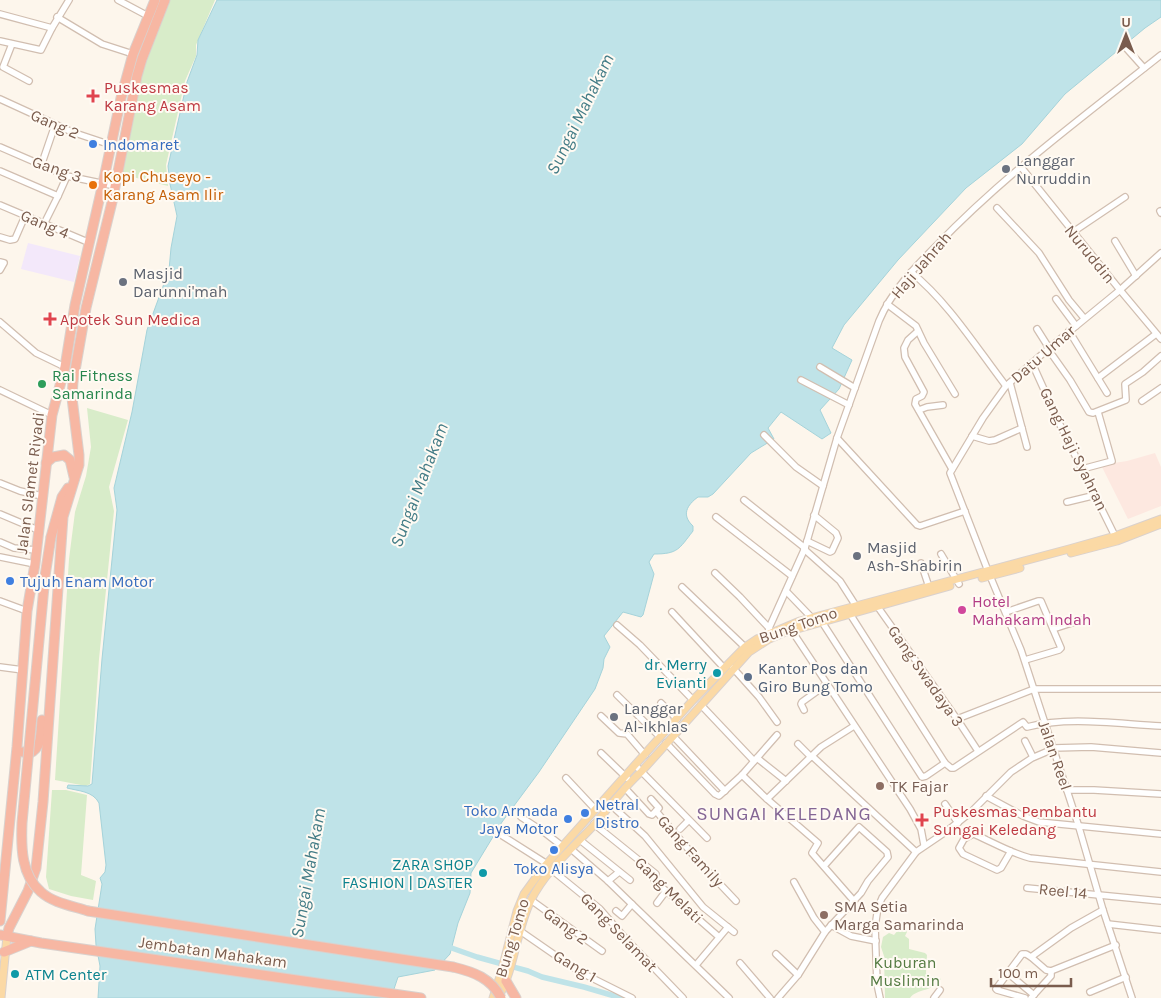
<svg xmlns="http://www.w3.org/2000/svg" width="1161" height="998" viewBox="0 0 1161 998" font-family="Karla,sans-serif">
<rect width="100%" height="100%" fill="#fdf6ec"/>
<path fill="#fde8e0" d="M1155 453 1161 467V506L1128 519 1101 465 1127 461Z"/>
<path fill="#f3e8fa" d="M28 243 80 256 74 282 21 269Z"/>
<g fill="#d8ecc9">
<path d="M170 0H215L196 45V56L185 81 166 165 168 186 121 174 141 73Z"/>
<path d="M87 408 128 420 109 487 114 511 99 659 90 784 86 786 55 780 69 559 75 512 86 476 91 447Z"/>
<path d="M52 790H66L87 795 81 875 96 881 93 900 71 896 49 889 46 877Z"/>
<path d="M905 927 907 932 905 936 909 939V949L925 953 927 955 926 973 930 977 935 976 941 979C934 992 917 988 910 998H885L884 956 881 947 883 937 889 933 894 935 899 929Z"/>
</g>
<path fill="#bfe3e8" stroke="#a5d3da" d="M217 0H1161V17L1145 28 1065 94 1022 144 966 188 898 260 844 325 832 348 852 360 839 389 820 410 831 433 822 439 781 412 768 428 774 439 751 453 713 494 708 497H698C687 505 681 515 693 526V531C679 549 678 554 654 554L649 562 654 574 643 615 641 617 623 612 604 636 610 647 604 659 603 668 595 689 539 772 502 822 471 873 470 893 458 923 450 954 435 970 398 977 391 998H98L100 966 96 945 95 929 102 884 100 878 105 872 106 865 99 803C93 791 78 791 67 788L68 785 88 786 92 784 102 659 117 510 114 488 132 412 147 330 169 270 171 248 177 216 170 184 168 166 187 82 197 55 198 40Z"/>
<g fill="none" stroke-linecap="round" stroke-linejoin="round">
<path stroke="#bfe3e8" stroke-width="5.5" d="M446 946 477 957 528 971 542 977 584 987 621 998"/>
<defs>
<g id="minor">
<path d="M118 0 148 16"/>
<path d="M0 14 52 28"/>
<path d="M57 17 102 44 133 54"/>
<path d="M0 41 41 50 52 28 69 0"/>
<path d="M12 44 3 67 29 81"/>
<path d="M1127 49 1144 68"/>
<path d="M0 99 72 132 111 145"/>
<path d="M0 147 67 176 115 186"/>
<path d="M41 166 55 125"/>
<path d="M1021 167 1120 290 1161 339"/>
<path d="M0 171 58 196 67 176"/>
<path d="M0 205 90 243"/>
<path d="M997 208 1039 253 1069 300 1084 318"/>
<path d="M1160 211 1161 213"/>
<path d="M44 224 58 196"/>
<path d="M1073 232 1125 197"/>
<path d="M0 237 10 240 15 239 25 216"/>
<path d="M1115 241 1136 276"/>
<path d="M0 262 4 263 0 270"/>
<path d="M911 272C949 303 976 347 1006 386"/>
<path d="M1056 299 1076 326"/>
<path d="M887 304 916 326 924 343 955 394"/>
<path d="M0 322 36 353 65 367"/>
<path d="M1037 329 1049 348"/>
<path d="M918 331 908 340 904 348 905 357 924 392 922 396 916 399 915 404 952 469"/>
<path d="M1069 331 1107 393"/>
<path d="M1048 349 1070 380 1089 412 1093 413 1126 400 1125 384 1143 372 1161 356"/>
<path d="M1032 363 1061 427 1115 536"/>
<path d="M820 367 855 388"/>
<path d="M1098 378 1156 334"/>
<path d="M801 380 849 405"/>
<path d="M1010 383 1027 447"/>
<path d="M0 390 52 415"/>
<path d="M1142 401 1161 388"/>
<path d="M919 410 927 407 943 405"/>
<path d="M764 435 796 467 823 486"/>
<path d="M972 436 989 441 995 440 1022 428"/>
<path d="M837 438 917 525 920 526 965 511"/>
<path d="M1082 469 1112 461 1098 412"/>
<path d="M0 483 20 491 42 496"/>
<path d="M744 500 805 548"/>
<path d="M1067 502 1096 495"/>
<path d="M0 514 38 530"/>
<path d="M716 517 792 576"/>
<path d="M807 541 830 552 832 551 838 538 836 533 814 515"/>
<path d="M0 542 14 548 36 550"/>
<path d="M804 549 840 581 856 606"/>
<path d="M941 554 959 584"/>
<path d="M0 557 35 564"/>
<path d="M921 563 930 590"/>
<path d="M715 573 740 597 769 628"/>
<path d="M682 587 748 650"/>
<path d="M786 591 812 618"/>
<path d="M0 601 27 611"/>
<path d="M875 603 957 719 978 751"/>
<path d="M672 612 724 668"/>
<path d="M1006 612 1038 601H1041L1061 648 1059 650 1025 660"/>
<path d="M850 614 945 763 951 768H954L1023 722 1027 727C1069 716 1118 724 1161 726"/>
<path d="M822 622 922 777 926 776 945 763"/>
<path d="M617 625 640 645 693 700"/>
<path d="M1053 629 1081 620"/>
<path d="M792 631 910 809 921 829 924 845"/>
<path d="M768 636 769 628 805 548 837 438 879 321C891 292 914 268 936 246 1004 175 1084 116 1161 55"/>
<path d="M0 667 23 670"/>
<path d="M733 668 759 697 777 722"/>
<path d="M617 695 660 737"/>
<path d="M661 703 677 719"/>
<path d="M701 705 754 761"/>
<path d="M804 710 801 704 802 702 827 684"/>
<path d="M601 716 619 733 627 734 645 755"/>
<path d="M957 719 1034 689H1161"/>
<path d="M673 736 725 791"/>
<path d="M1025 741 1033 757"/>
<path d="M666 743 715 794 719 796 742 775 777 735"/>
<path d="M798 744 811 757"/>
<path d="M1053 748 1091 747 1161 753"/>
<path d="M601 753 627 778"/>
<path d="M812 756 916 852"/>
<path d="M757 758 786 781"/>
<path d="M635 765 707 838"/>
<path d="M742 775 767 799 818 843 812 853 854 901"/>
<path d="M566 778 595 809"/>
<path d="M625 788 649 814 652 815 656 811 700 863 736 901"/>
<path d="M1067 790H1094L1161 794"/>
<path d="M986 796 1023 816 1039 822 1161 834"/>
<path d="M651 799 659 808 656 811"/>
<path d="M767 799 821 747 854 726"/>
<path d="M945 804 958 823"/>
<path d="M611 805 645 836 703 907 734 932"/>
<path d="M521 817 544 832 562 846"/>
<path d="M594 824 656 874 654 880 656 882 719 937"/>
<path d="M680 829 688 821"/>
<path d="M498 833 547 864"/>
<path d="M580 840 630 880"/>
<path d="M571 849 608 881"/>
<path d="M1011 851 1001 868 997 870 963 854 959 848 964 839 973 834 976 835C994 843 1011 853 1030 858L1161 872"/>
<path d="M552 870 600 909 626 939 683 998"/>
<path d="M619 872 608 881 729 998"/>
<path d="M794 882 814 918 825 932"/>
<path d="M1027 888 1161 901"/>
<path d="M531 900 602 951"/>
<path d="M657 903 666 891"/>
<path d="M1103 910 1071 928 1031 957 1046 970 1051 971 1116 945"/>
<path d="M616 911 622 916 632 904"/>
<path d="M1108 924 1161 930"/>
<path d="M831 925 851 936 876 941"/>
<path d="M513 926 578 971 632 998"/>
<path d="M776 954 798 975"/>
<path d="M740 963 770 998"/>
<path d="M696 965 728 927"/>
<path d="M1010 975 1034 995"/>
<path d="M1090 992 1126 977"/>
<path d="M778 998 798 975 825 932 861 893 868 881 888 857 887 852 859 827 824 866"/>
<path d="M880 998 877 984 875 927 878 907 882 898 916 852 947 831 971 812 1011 772 1032 758 1053 749"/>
<path d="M934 998 940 990"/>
<path d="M1025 998 997 990 996 989 1022 954H1026L1031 957"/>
<path d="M1031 998 1051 976V971"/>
<path d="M1132 998 1103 910 1078 824 1021 650 988 571 950 473 983 418 1006 386 1048 349 1120 290 1161 253"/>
</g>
<g id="major">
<path d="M1071 553 1117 541 1161 524"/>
<path d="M982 578 1020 568"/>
<path d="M1 998 7 936"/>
<path d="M493 998 501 973 517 911 524 894 543 868 693 700 745 647 757 639 800 621 1069 549 1115 536 1161 519"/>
<path d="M498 998C515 968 516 931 531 900 546 870 573 848 595 824 610 806 624 787 641 772L749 652 769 639 783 633 950 586"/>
</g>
<g id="highway">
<path d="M46 463 53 457 64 455 70 460 74 477"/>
<path d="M51 537 62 497 68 488"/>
<path d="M23 752 30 753C42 748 41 731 42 720"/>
<path d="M88 911 453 967"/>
<path d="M0 921 17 747 27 611 35 564 52 415 65 367 75 305 103 183 121 98 133 54 155 0"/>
<path d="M0 935 41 943 421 998"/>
<path d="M7 936 9 928 28 891 36 868 43 802 63 517 79 465V455L72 398 73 382 86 308 112 202 137 76 142 59 165 0"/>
<path d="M4 952 31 941"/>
<path d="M506 981 516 998"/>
</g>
</defs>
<use href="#minor" stroke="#d1beb0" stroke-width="8"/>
<use href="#major" stroke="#dad1cd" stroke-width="9"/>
<use href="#highway" stroke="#dad1cd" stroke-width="11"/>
<use href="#minor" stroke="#fff" stroke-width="5.5"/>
<use href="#major" stroke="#fbd9a5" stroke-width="7"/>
<use href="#highway" stroke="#f7b7a3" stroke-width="9"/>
<defs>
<g id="highway-bridge">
<path d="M51 537 45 576 22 823C21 847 21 875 41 892 53 903 73 906 88 911"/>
<path d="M453 967C474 972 491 978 501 998"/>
</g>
</defs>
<use href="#highway-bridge" stroke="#dad1cd" stroke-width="11" stroke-linecap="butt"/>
<use href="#highway-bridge" stroke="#f7b7a3" stroke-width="9"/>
</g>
<g fill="#e0444e" stroke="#fffaf3" stroke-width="2">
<path d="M90.5 88.5h5v5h5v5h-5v5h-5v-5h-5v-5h5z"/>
<path d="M47.5 311.5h5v5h5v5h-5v5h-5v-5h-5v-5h5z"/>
<path d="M919.5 812.5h5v5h5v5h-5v5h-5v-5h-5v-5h5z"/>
</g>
<g fill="#3f7fe0" stroke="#fffaf3" stroke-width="2">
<circle cx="93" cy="144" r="5"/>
<circle cx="10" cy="581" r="5"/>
<circle cx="585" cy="813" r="5"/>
<circle cx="568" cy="819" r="5"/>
<circle cx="554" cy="850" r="5"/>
</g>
<g fill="#6b7280" stroke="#fffaf3" stroke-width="2">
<circle cx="1006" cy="169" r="5"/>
<circle cx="123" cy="282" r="5"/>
<circle cx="857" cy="556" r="5"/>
<circle cx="614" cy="717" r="5"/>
</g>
<circle fill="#e8710a" stroke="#fffaf3" stroke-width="2" cx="93" cy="185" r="5"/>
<circle fill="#2e9e5b" stroke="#fffaf3" stroke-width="2" cx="42" cy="384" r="5"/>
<circle fill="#d1479c" stroke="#fffaf3" stroke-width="2" cx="962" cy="610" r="5"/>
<g fill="#0f9aa8" stroke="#fffaf3" stroke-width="2">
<circle cx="717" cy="673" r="5"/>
<circle cx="483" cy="873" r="5"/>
<circle cx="15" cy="974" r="5"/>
</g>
<circle fill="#5c6f8a" stroke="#fffaf3" stroke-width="2" cx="748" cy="677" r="5"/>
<g fill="#8d6e63" stroke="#fffaf3" stroke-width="2">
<circle cx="880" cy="786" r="5"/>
<circle cx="824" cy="915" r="5"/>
</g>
<g text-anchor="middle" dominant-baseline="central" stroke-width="4" stroke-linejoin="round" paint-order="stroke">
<g font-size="16" fill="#be3a42" stroke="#fffaf3" text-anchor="start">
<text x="104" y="87">Puskesmas<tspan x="104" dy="18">Karang Asam</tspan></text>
<text x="60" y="319">Apotek Sun Medica</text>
<text x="933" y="811">Puskesmas Pembantu<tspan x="933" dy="18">Sungai Keledang</tspan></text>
</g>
<g font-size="16" fill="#7a5c4d" stroke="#fffaf3">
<text transform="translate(55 124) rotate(23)">Gang 2</text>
<text transform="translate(57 169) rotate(19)">Gang 3</text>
<text transform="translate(45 224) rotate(23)">Gang 4</text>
<text transform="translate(1090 254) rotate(51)">Nuruddin</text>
<text transform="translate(921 265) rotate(-49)">Haji Jahrah</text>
<text transform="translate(1043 354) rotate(-41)">Datu Umar</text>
<text transform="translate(1074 449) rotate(64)">Gang Haji Syahran</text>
<text transform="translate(30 483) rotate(-83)">Jalan Slamet Riyadi</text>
<text transform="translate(798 625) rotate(-19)">Bung Tomo</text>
<text transform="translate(926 676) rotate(55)">Gang Swadaya 3</text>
<text transform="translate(1055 755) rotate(71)">Jalan Reel</text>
<text transform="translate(691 851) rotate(48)">Gang Family</text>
<text transform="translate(669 890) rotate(44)">Gang Melati</text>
<text transform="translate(1063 891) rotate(6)">Reel 14</text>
<text transform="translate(566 926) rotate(36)">Gang 2</text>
<text transform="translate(619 932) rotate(46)">Gang Selamat</text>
<text transform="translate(512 938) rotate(-73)">Bung Tomo</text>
<text transform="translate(213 952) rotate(8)">Jembatan Mahakam</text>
<text transform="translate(575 966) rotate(31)">Gang 1</text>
</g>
<g font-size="16" fill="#366cbe" stroke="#fffaf3" text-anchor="start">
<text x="103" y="144">Indomaret</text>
<text x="20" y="581">Tujuh Enam Motor</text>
<text x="595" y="804">Netral<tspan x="595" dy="18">Distro</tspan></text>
<text x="558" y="810" text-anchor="end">Toko Armada<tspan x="558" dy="18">Jaya Motor</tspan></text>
<text x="554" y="868" text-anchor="middle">Toko Alisya</text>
</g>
<g font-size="16" fill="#5b616d" stroke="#fffaf3" text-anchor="start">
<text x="1016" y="160">Langgar<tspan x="1016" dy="18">Nurruddin</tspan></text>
<text x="133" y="273">Masjid<tspan x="133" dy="18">Darunni'mah</tspan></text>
<text x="867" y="547">Masjid<tspan x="867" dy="18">Ash-Shabirin</tspan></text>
<text x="624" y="708">Langgar<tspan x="624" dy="18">Al-Ikhlas</tspan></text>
</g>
<g font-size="16" fill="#c56008" stroke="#fffaf3" text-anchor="start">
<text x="103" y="176">Kopi Chuseyo -<tspan x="103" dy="18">Karang Asam Ilir</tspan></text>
</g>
<g font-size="16" fill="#27864d" stroke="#fffaf3" text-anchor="start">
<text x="52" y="375">Rai Fitness<tspan x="52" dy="18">Samarinda</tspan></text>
</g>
<g font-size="16" fill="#b23c85" stroke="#fffaf3" text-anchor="start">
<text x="972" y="601">Hotel<tspan x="972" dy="18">Mahakam Indah</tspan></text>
</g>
<g font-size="16" fill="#0d838f" stroke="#fffaf3" text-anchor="end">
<text x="707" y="664">dr. Merry<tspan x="707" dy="18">Evianti</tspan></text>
<text x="473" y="864">ZARA SHOP<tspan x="473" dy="18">FASHION | DASTER</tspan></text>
<text x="25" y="974" text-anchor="start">ATM Center</text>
</g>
<g font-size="16" fill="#4e5e75" stroke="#fffaf3" text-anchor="start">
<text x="758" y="668">Kantor Pos dan<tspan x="758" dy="18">Giro Bung Tomo</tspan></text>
</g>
<g font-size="16" fill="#785e54" stroke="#fffaf3" text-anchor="start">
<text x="890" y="786">TK Fajar</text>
<text x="834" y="906">SMA Setia<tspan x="834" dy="18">Marga Samarinda</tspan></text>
</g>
<g font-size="16" fill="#537a41" stroke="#fffaf3">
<text x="905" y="962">Kuburan<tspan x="905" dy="18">Muslimin</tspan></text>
</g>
<g font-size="18" font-style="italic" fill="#437c86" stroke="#fffaf3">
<text transform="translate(580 114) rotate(-64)">Sungai Mahakam</text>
<text transform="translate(419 485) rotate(-69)">Sungai Mahakam</text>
<text transform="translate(308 873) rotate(-80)">Sungai Mahakam</text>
</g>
<g font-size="19" letter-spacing="1" fill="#846695" stroke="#fffaf3">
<text x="784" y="814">SUNGAI KELEDANG</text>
</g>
</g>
<g transform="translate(1126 35)" stroke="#fffaf3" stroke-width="4" paint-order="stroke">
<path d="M0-4L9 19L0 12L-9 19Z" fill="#7a5c4d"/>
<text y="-8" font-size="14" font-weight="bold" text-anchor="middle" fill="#7a5c4d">U</text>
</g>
<path d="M991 978v8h80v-8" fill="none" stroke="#7a5c4d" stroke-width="2.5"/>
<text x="998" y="978" font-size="15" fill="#7a5c4d" stroke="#fffaf3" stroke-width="4" paint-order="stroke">100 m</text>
</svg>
